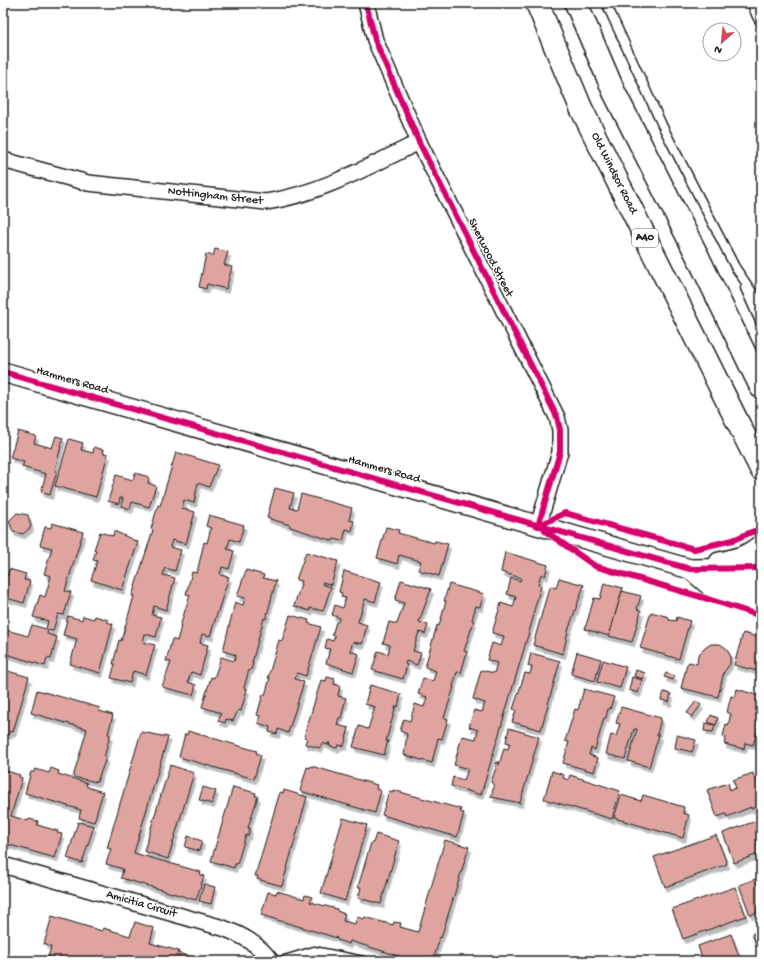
<svg xmlns="http://www.w3.org/2000/svg" width="764" height="964" viewBox="0 0 764 964" font-family="'Gochi Hand',sans-serif">
<defs>
<filter id="shadow"><feDropShadow dx="2.5" dy="4.5" stdDeviation="0" flood-color="#0004"/></filter>
</defs>
<rect width="100%" height="100%" fill="#fff"/>
<filter id="ink" filterUnits="userSpaceOnUse"><feTurbulence type="fractalNoise" baseFrequency=".025" numOctaves="2"/><feDisplacementMap in="SourceGraphic" scale="8" xChannelSelector="R" yChannelSelector="G"/><feConvolveMatrix kernelMatrix="1 2 1 2 8 2 1 2 1" color-interpolation-filters="sRGB"/></filter>
<g filter="url(#ink)">
<g fill="#dfa4a0" stroke="#1c1c1c" filter="url(#shadow)">
<path d="M215 249 228 252 224 265 232 267 226 289 207 284 206 289 199 287 206 254 213 256Z"/>
<path d="M18 431 36 436 34 443 52 448 56 436 63 438 55 470 57 471 50 495 41 492 46 474 22 467 24 462 10 458Z"/>
<path d="M69 439 83 443 81 450 93 453 94 447 104 450 103 453 108 454 96 497 55 486Z"/>
<path d="M176 452 218 465 209 487 198 483 194 503 184 500 182 508 195 512 186 544 172 540 170 547 181 550 175 571 165 568 163 575 175 578 166 610 154 606 152 615 161 617 156 637 145 634 143 642 155 645 146 675 133 671 130 683 111 678 115 664H113L119 640 121 641 134 596H132L153 530 151 529 158 505 160 506Z"/>
<path d="M135 473 149 477 148 483 156 486 149 507 132 502 130 509 121 506 123 498H120L119 504 108 501 116 475 133 480Z"/>
<path d="M275 488 294 493 290 508 297 509 301 494 352 508 349 520 354 521 352 531 346 529 343 541 334 539 333 541 290 527V525L267 518Z"/>
<path d="M17 513 28 515 31 527 23 534 13 532 9 521Z"/>
<path d="M209 515 244 525 239 542 230 539 227 549 234 551 229 569 222 567 220 575 229 577 210 636 202 634 200 643 208 645 200 675 191 672 188 682 196 685 193 695 162 687 171 662 166 661 172 639 177 641 181 626H180L190 595 186 594 192 572 197 573 204 542 207 543 211 528 206 526Z"/>
<path d="M52 523 83 532 65 591 71 592 64 615 58 614 53 631 48 630 47 634 57 637 51 659 47 658 45 666 3 653V629L28 636 32 625 46 629 48 621 33 617 40 595 45 597 51 576 44 574 52 548 40 545 45 527 51 528Z"/>
<path d="M386 527 399 530 398 533 434 543 435 541 448 544 439 576 418 570 421 561 399 555 397 564 377 558Z"/>
<path d="M114 531 138 542 122 590 91 580 97 561 93 560 96 550H94L100 532 113 536Z"/>
<path d="M306 552 338 561 331 585 323 582 322 584 331 587 323 611 310 608V611L294 606 302 581 296 580Z"/>
<path d="M505 552 548 565 545 576 541 574 538 585 541 586 533 614 534 615 481 795 451 786 453 777 464 780 468 769 454 765 462 736 476 739 478 730 469 727 474 710 482 712 485 703 473 699 481 670 494 673 497 663 487 660 492 643 501 646 504 636 492 633 501 603 513 607 516 597 507 594 511 578 520 581 521 578 501 572Z"/>
<path d="M9 569 26 574 24 580 30 581 24 603 3 597V574L8 575Z"/>
<path d="M246 570 264 575 263 578 276 581 266 619 264 618 252 663H253L251 670H249L244 688 247 689 241 711 238 710 233 721 226 719 225 723 218 721 221 713 202 707 211 677 214 678 221 657 234 661 236 655 223 651 235 602 243 605 245 598 237 596Z"/>
<path d="M344 571 381 582 375 602 365 599 358 622 367 625 362 644 353 642 350 651 359 654 353 672 326 663 330 649 325 648 327 639 333 641 335 636 332 635 336 622H338L340 618 332 615 335 605 343 608 346 598 341 597 342 593 339 592Z"/>
<path d="M559 578 584 585 568 631 563 654 533 645 547 595 551 586 556 588Z"/>
<path d="M401 580 431 589 419 622 428 625 425 634 419 632 413 651 421 653 417 665 406 661 405 664 407 665 403 679 372 670 378 651 388 654 390 645 383 643 389 622 397 624 404 603 395 600Z"/>
<path d="M604 583 623 588 609 636 585 629 594 598 600 599Z"/>
<path d="M449 584 484 594 480 607 476 606 472 620 474 621 464 651 467 652 461 673 457 672 453 687H454L444 718 448 719 442 739 438 738 432 763 404 755 407 734 400 731 404 719 410 721 415 704 424 707 427 697 418 694 423 678 433 681 436 671 425 667 437 625 439 626 446 601H444Z"/>
<path d="M622 591 641 596 637 609 641 611 632 642 609 636Z"/>
<path d="M651 612 669 617V620L676 621 677 617 690 621 679 659 640 648Z"/>
<path d="M290 615 309 620 308 623 321 627 306 676 297 673 295 679 304 682 288 733 278 729 277 734 269 732 270 727 258 723 260 716 257 715 263 694 265 695 270 678H268L279 640 282 641Z"/>
<path d="M68 616 82 620 83 616 94 619 95 616 108 620 107 622 113 624 100 673 70 664 77 639 63 635Z"/>
<path d="M743 633 761 638V672L734 665Z"/>
<path d="M711 644H720L726 648 730 655V664L724 672 718 697 681 688 687 664 689 662 697 664 698 655 705 648Z"/>
<path d="M577 652 601 659 595 681 571 674Z"/>
<path d="M531 653 560 661 541 730 512 722 516 710 513 709 525 673 530 674 532 667 528 666Z"/>
<path d="M603 660 626 667 620 688 597 682Z"/>
<path d="M4 670 29 677 13 732 10 731 9 735 3 733Z"/>
<path d="M636 670 645 673 643 679 634 676Z"/>
<path d="M666 673 675 676 673 680 664 677Z"/>
<path d="M327 677 335 679 334 684 340 686 338 696 346 698 341 718H339L337 725 349 728 344 746 338 745 337 748 329 746 330 743H328V745L322 743 320 748 305 744 307 738 304 737 321 680 326 681Z"/>
<path d="M632 677 642 680 638 693 629 690Z"/>
<path d="M370 685 401 694 398 707 396 706 386 741H388L384 755 353 747 359 726 368 729 375 707 365 704Z"/>
<path d="M584 689 614 697 610 709H608L606 718H604L595 750 591 748 589 755 598 758 594 772 563 763 569 742 565 741 575 709 578 710Z"/>
<path d="M737 689 759 696 757 702 761 703V721L753 745 745 743 744 749 724 744 726 737 723 736 726 724 728 725 731 714 727 712 731 696 735 697Z"/>
<path d="M37 690 100 708 99 711 113 715 108 734 110 735 104 758H106L97 782 73 777 87 729 31 713Z"/>
<path d="M664 692 671 694 669 702 661 700Z"/>
<path d="M696 701 701 705 692 717 687 713Z"/>
<path d="M621 707 661 718 657 735H659L649 767 628 761 637 729H634L625 759 606 754 611 735 616 736 620 724 616 723Z"/>
<path d="M711 715 718 718 716 725 708 722Z"/>
<path d="M705 723 715 725 713 732 704 731Z"/>
<path d="M509 728 539 737 520 803 491 797 494 786 491 782 497 765 495 764 496 762H499V765L504 748 508 749 510 743 506 742Z"/>
<path d="M188 731 257 751 256 753 261 755 254 779 179 757 185 734 187 735Z"/>
<path d="M141 732 168 737 134 853 201 872 200 875 204 876 196 900 121 878 123 869 106 864 111 849 107 848Z"/>
<path d="M677 735 696 740 692 752 675 748Z"/>
<path d="M170 765 194 773 168 859 144 851Z"/>
<path d="M761 765V805L751 809V807L727 817 726 814 717 817 707 790 728 783 730 790 736 788 733 780 753 773 755 780 759 778 757 771Z"/>
<path d="M311 766 377 785 376 789 381 791 375 813 300 791 307 767 310 768Z"/>
<path d="M51 768 59 771 58 774 87 783 86 786 90 788 103 792 94 822 79 818 81 810 25 793 31 772H34L35 769 49 773Z"/>
<path d="M3 770 20 775 19 777 22 778 11 816 28 821 29 819 38 821 37 825 58 831 57 833 62 834 55 858 3 843Z"/>
<path d="M552 771 564 775 563 778 568 780 570 775 620 791 612 819 544 799Z"/>
<path d="M203 787 216 791 212 804 199 800Z"/>
<path d="M233 787 256 793 255 796H258L248 828H250L248 836 246 835 237 864H235L234 868 211 861Z"/>
<path d="M284 790 307 797 282 886 257 879 258 876H255L280 792 283 793Z"/>
<path d="M393 790 461 809 460 812 464 813 457 837 382 815 389 791 393 792Z"/>
<path d="M621 795 641 801 643 795 684 807 683 813 689 815 683 838 614 818Z"/>
<path d="M343 818 367 825 345 901 321 893Z"/>
<path d="M761 819V853L734 863 723 833Z"/>
<path d="M78 822 94 826 82 863 67 858Z"/>
<path d="M376 834 399 841 381 904 358 898 361 888 358 887 371 843H373Z"/>
<path d="M716 835 727 864 665 887 654 857Z"/>
<path d="M188 836 202 841 199 851 185 847Z"/>
<path d="M445 840 469 847 441 938 440 937 434 958 430 956 428 961H415L350 941 349 944 337 940V938L261 915 268 892 276 894 277 891 304 899 305 895 312 897 310 902 337 909V911L345 914 343 921 355 924 357 917 364 919 365 917 393 925 394 922 401 923 400 927 418 932Z"/>
<path d="M761 877V910L750 915 739 885Z"/>
<path d="M204 884 215 887 211 904 199 901Z"/>
<path d="M735 887 746 916 683 939 672 909Z"/>
<path d="M52 916 102 931 103 928 130 936 135 922 154 928 150 943 179 951 178 953 199 959V961H47L51 947 44 944Z"/>
<path d="M761 930V958L752 934Z"/>
<path d="M731 934 741 961H703L698 946Z"/>
</g>
<g fill="none" stroke-linecap="round" stroke-linejoin="round">
<defs>
<g id="service">
<path d="M606 3 662 125 735 267 761 305"/>
<path d="M745 288 761 324"/>
<path d="M281 961 314 951 364 961"/>
</g>
<g id="minor">
<path d="M366 3 375 40 419 142 557 417 560 430V452L538 526"/>
<path d="M755 3 761 17"/>
<path id="s1" d="M3 160 88 183 266 202C320 194 369 166 419 142"/>
<path id="s2" d="M3 865 223 928C242 935 259 944 271 961"/>
</g>
<g id="tertiary">
<path d="M3 372 690 569 761 568"/>
<path d="M719 562C735 559 748 556 761 544"/>
<path d="M690 569 711 587 761 603"/>
<path d="M723 580 743 584 761 585"/>
</g>
<g id="trunk">
<path id="s3" d="M537 3 581 108 761 469"/>
<path d="M576 3 614 92 698 257 761 387"/>
</g>
</defs>
<use href="#service" stroke="#1c1c1c" stroke-width="11"/>
<use href="#minor" stroke="#1c1c1c" stroke-width="18"/>
<use href="#tertiary" stroke="#1c1c1c" stroke-width="22"/>
<use href="#trunk" stroke="#1c1c1c" stroke-width="25"/>
<use href="#service" stroke="#fff" stroke-width="8"/>
<use href="#minor" stroke="#fff" stroke-width="15"/>
<use href="#tertiary" stroke="#fff" stroke-width="19"/>
<use href="#trunk" stroke="#fff" stroke-width="22"/>
<defs>
<g id="cycleway">
<path d="M366 3 375 40 419 142 557 417 560 430V452L538 526"/>
<path d="M3 372 690 569 761 568"/>
<path d="M538 526 565 513 694 549 733 540 754 531 761 537"/>
<path d="M545 531 595 566 708 599 761 616"/>
</g>
</defs>
<use href="#cycleway" stroke="#fff" stroke-width="8"/>
<use href="#cycleway" stroke="#d6006c" stroke-width="6"/>
</g>
</g>
<g text-anchor="middle" dominant-baseline="central" stroke-width="3" stroke-linejoin="round" paint-order="stroke">
<rect fill="#fff" stroke="#606060" stroke-width="1" x="632" y="229" width="26" height="18" rx="3"/>
<g font-size="11" font-weight="bold" fill="#1c1c1c">
<text x="645" y="238">A40</text>
</g>
<g font-size="12" fill="#1c1c1c" stroke="#fff">
<text stroke="none"><textPath href="#s3" startOffset="187">Old Windsor Road</textPath></text>
<text stroke="none"><textPath href="#s1" startOffset="216">Nottingham Street</textPath></text>
<text transform="translate(490 258) rotate(63)">Sherwood Street</text>
<text transform="translate(72 381) rotate(16)">Hammers Road</text>
<text transform="translate(384 470) rotate(16)">Hammers Road</text>
<text stroke="none"><textPath href="#s2" startOffset="144">Amicitia Circuit</textPath></text>
</g>
</g>
<rect width="764" height="964" fill="none" stroke="#fff" stroke-width="16"/>
<rect x="8" y="8" width="748" height="948" fill="none" stroke="#1c1c1c" stroke-width="1.5" filter="url(#ink)"/>
<g transform="translate(722 42) rotate(207)"><circle r="19" fill="#ffffff" stroke="#a4a4a4"/>
<path d="M0-3L7 15L0 10L-7 15Z" fill="#d1495b"/>
<text y="-6" font-size="11" font-weight="bold" text-anchor="middle" fill="#1c1c1c">N</text>
</g>
</svg>
